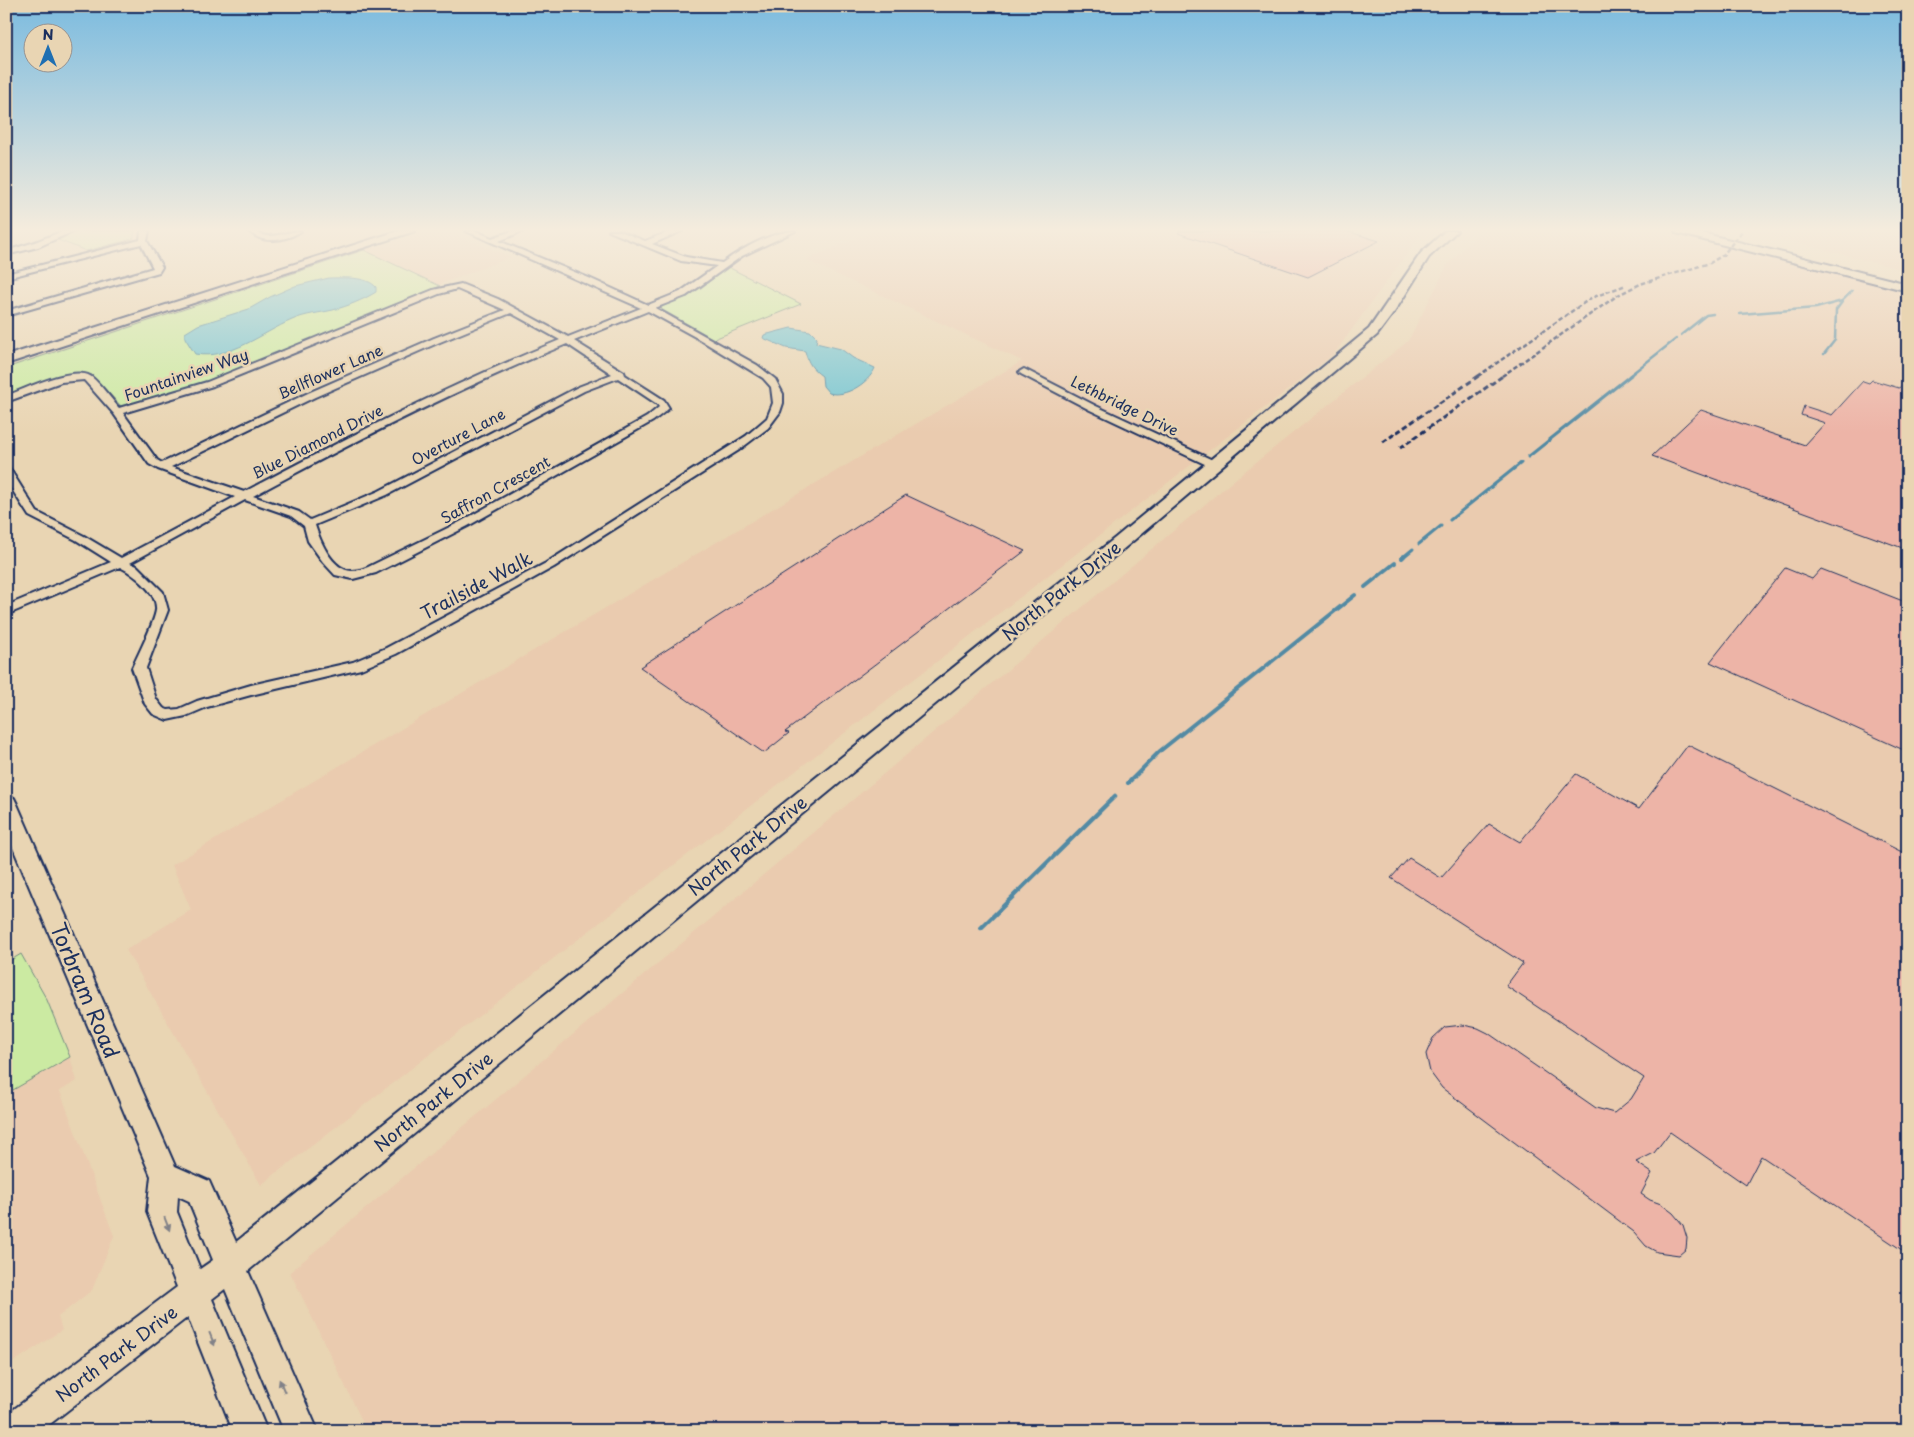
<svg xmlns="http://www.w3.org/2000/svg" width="1914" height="1437" viewBox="0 0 1914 1437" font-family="'Playpen Sans',sans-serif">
<rect width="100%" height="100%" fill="#e9d5b3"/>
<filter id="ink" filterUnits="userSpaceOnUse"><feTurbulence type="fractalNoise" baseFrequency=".02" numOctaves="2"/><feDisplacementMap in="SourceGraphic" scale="10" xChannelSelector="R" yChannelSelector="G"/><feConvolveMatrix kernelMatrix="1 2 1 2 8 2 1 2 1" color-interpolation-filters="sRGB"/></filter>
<g filter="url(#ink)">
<g fill="#eacbaf">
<path d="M429 231H446L511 257 438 285 364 250Z"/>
<path d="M873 231H1425L1421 234 1334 354 261 1185 126 950 191 910 172 865 1022 361 806 260Z"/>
<path d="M1480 231H1661L1908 292V1431H367L290 1272 1234 480 1408 341 1447 266Z"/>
<path d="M1761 231H1908V271L1759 233Z"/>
<path d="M70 1057 77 1081 60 1091 114 1236 92 1290 58 1317 62 1330 6 1367V1094Z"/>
</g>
<g fill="#cbeaa2" stroke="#738c80">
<path d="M79 231H135L133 239 86 251 58 240Z"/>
<path d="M364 250 440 286 212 380 125 406H121L92 375 81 374 6 397V368Z"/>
<path d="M728 267 801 304 714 339 661 309 663 305 701 288Z"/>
<path d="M21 954 47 1000 70 1057 6 1094V963Z"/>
</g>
<g fill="#77c6d2" stroke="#528aa4">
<path d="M329 278C344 278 366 276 376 287V292C363 300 348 306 333 310 320 313 305 314 292 320 261 333 231 360 195 354L185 338V333L198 325 249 309 270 297 295 286Z"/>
<path d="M791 328 810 331 817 338 816 343 841 349 853 358 875 368C869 383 845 398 829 393L823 386 822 376C812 369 808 363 805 351L786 348 763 338 764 335Z"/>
</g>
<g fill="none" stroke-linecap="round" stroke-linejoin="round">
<g stroke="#528aa4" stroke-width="2.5">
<path d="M1740 314 1816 308 1842 301 1852 291"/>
<path d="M1681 335 1706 315 1713 314"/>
<path d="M1824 354 1835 340 1836 310 1842 302"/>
<path d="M1629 376 1676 339"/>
</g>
<g stroke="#528aa4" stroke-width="3">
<path d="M1528 457 1631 375"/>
<path d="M1450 520 1521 463"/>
<path d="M1419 544 1441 526"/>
<path d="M1402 558 1413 549"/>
</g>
<g stroke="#528aa4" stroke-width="4">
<path d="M1402 558 1404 556"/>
<path d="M1365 587 1395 563"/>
<path d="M1128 783 1160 751 1355 595"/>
</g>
<path stroke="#528aa4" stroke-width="4.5" d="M981 928 1115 796"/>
</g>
<g fill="#edb4a7" stroke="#1b2f5e">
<path d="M1179 231H1347L1379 241 1308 277 1178 233Z"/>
<path d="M1908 378V550L1652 456 1701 410 1805 445 1825 423 1801 415 1804 406 1832 415 1863 381 1869 383 1872 380 1899 388Z"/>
<path d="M906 495 1025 551 785 732 789 733 764 753 640 667Z"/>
<path d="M1785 568 1812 579 1821 569 1908 603V752L1710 662Z"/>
<path d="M1688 745 1908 855V1254L1761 1156 1746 1185 1670 1132 1654 1153 1636 1162 1652 1173 1641 1194 1650 1200 1661 1204 1673 1213 1683 1225 1687 1238 1686 1249 1679 1255 1657 1252 1646 1246 1634 1232 1442 1088 1430 1072 1426 1054 1433 1038 1445 1027 1463 1025 1478 1028 1488 1033 1596 1108 1614 1113 1631 1099 1644 1078 1506 986 1523 963 1391 878 1409 858 1441 878 1489 824 1520 842 1576 774 1639 809Z"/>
</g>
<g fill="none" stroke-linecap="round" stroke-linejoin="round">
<defs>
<g id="street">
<path d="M63 231H74L38 247 6 255V251L32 243Z"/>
<path d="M141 231H149L147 241 162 267 159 272 6 316V311L153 268 141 244 6 278V274L140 240Z"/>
<path d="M249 231C256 231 261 235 268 236 280 236 290 231 301 231 286 241 262 245 249 231Z"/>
<path d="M466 231H476L492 238 512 231H523L499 241 589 278 648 305 680 292 717 266 681 261 609 231H620L645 241 671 231H682L652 244 686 257 722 263C740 250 773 231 795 231L742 256 686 296 655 308 757 365 775 379 783 394V403L780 412 768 428 739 450 554 567 396 654 361 669 251 695 207 707 186 716 167 720 153 714 145 704 132 668C138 655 155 621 156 610 158 593 134 574 120 567L6 615V606L111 562 76 540 29 516 6 480V468L10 469 37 512 84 536 121 558 235 497 158 469 149 464 114 414 84 380 61 382 6 402V396C25 389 72 366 90 376 98 381 112 400 119 408L207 382 433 290 461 284 498 299 568 337 641 308ZM457 289 505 310 434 338 308 393 162 463 157 460 123 413 213 386 439 294ZM648 311 699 339 763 378 771 387 773 403 767 418 746 436 546 563 386 648 353 662 251 685 197 701 179 709 168 710 163 708 156 699 146 668 168 610 163 592 137 566 130 563 245 500 291 516 304 526 308 541 323 562 335 575 353 579 376 573 468 526 653 421 667 410 669 408 664 400 625 375 624 372 574 341ZM511 313 560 340C452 384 347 437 244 492L171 467 315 397 440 342ZM567 344 612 374 578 387 379 491 310 520 299 512 253 496C355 441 459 388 567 344ZM618 378 657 404 659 407 647 417 460 522 368 567C363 569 357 571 352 571 332 570 320 541 315 525L387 495 584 391Z"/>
<path d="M1024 369 1096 406 1217 462 1218 464 1217 466H1209L1090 410 1021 374 1019 372Z"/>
</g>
<g id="secondary">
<path d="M398 231H415L6 364V356Z"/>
<path d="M1445 231H1457L1429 257 1395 311 1377 335 1127 546 248 1271 318 1431H284L225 1289 212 1299 267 1431H233L188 1317 41 1431H6V1415L177 1287 147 1212 151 1176 6 831V796L14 798 17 804 175 1166 209 1181 236 1242 1115 538 1369 329 1421 253ZM178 1196 189 1201 213 1260 200 1269 177 1212Z"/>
<path d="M1675 231H1694L1908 284V291L1676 233Z"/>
</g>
</defs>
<use href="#street" stroke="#1b2f5e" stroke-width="4"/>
<use href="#secondary" stroke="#1b2f5e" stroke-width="4"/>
<use href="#street" fill="#e9d5b3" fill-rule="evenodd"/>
<use href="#secondary" fill="#e9d5b3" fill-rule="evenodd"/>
<g stroke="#1b2f5e" stroke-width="2.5" stroke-dasharray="4.5 2.5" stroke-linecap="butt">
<path d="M1478 376 1591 298 1626 285"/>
<path d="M1502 376 1618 295 1640 284 1710 263 1723 255 1742 231"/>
</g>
<g stroke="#1b2f5e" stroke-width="3" stroke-dasharray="5.5 3" stroke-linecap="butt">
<path d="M1383 442 1480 375"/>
<path d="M1400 448 1504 375"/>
</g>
</g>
<defs><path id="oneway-solid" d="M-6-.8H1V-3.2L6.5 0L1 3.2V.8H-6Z" transform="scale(1.25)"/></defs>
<g fill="#828288">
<use href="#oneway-solid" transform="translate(167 1224) rotate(69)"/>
<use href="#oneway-solid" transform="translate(212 1339) rotate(68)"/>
<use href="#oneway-solid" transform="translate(282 1386) rotate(-113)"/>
</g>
</g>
<linearGradient id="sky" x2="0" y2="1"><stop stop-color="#7bbbdf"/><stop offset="0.53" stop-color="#f5ecdd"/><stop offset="1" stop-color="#f5ecdd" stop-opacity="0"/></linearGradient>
<rect width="1914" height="433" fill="url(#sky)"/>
<g text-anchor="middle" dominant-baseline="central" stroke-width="5" stroke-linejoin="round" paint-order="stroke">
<g font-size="15" fill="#1b2f5e" stroke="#e9d5b3">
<text transform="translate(330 371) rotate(-24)">Bellflower Lane</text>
<text transform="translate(186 374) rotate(-19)">Fountainview Way</text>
<text transform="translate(1125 405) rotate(26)">Lethbridge Drive</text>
<text transform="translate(458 436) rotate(-28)">Overture Lane</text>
<text transform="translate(317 441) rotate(-27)">Blue Diamond Drive</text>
<text transform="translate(495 489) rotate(-29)">Saffron Crescent</text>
</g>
<g font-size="18" fill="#1b2f5e" stroke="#e9d5b3">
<text transform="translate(476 585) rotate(-28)">Trailside Walk</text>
<text transform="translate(1061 590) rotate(-39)">North Park Drive</text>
<text transform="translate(747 845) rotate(-39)">North Park Drive</text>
<text transform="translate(433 1101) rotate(-39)">North Park Drive</text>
<text transform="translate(116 1353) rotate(-37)">North Park Drive</text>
</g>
<g font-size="21" fill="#1b2f5e" stroke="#e9d5b3">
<text transform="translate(86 990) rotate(67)">Torbram Road</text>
</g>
</g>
<rect width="1914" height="1437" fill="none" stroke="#e9d5b3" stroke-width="25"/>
<rect x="12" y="12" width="1889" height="1412" fill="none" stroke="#1b2f5e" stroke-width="2" filter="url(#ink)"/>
<g transform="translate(48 48)"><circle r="24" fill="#e9d5b3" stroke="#979391"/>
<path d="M0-4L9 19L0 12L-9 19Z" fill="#1f6fb2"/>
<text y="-8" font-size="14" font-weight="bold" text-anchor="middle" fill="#1b2f5e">N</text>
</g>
</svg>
